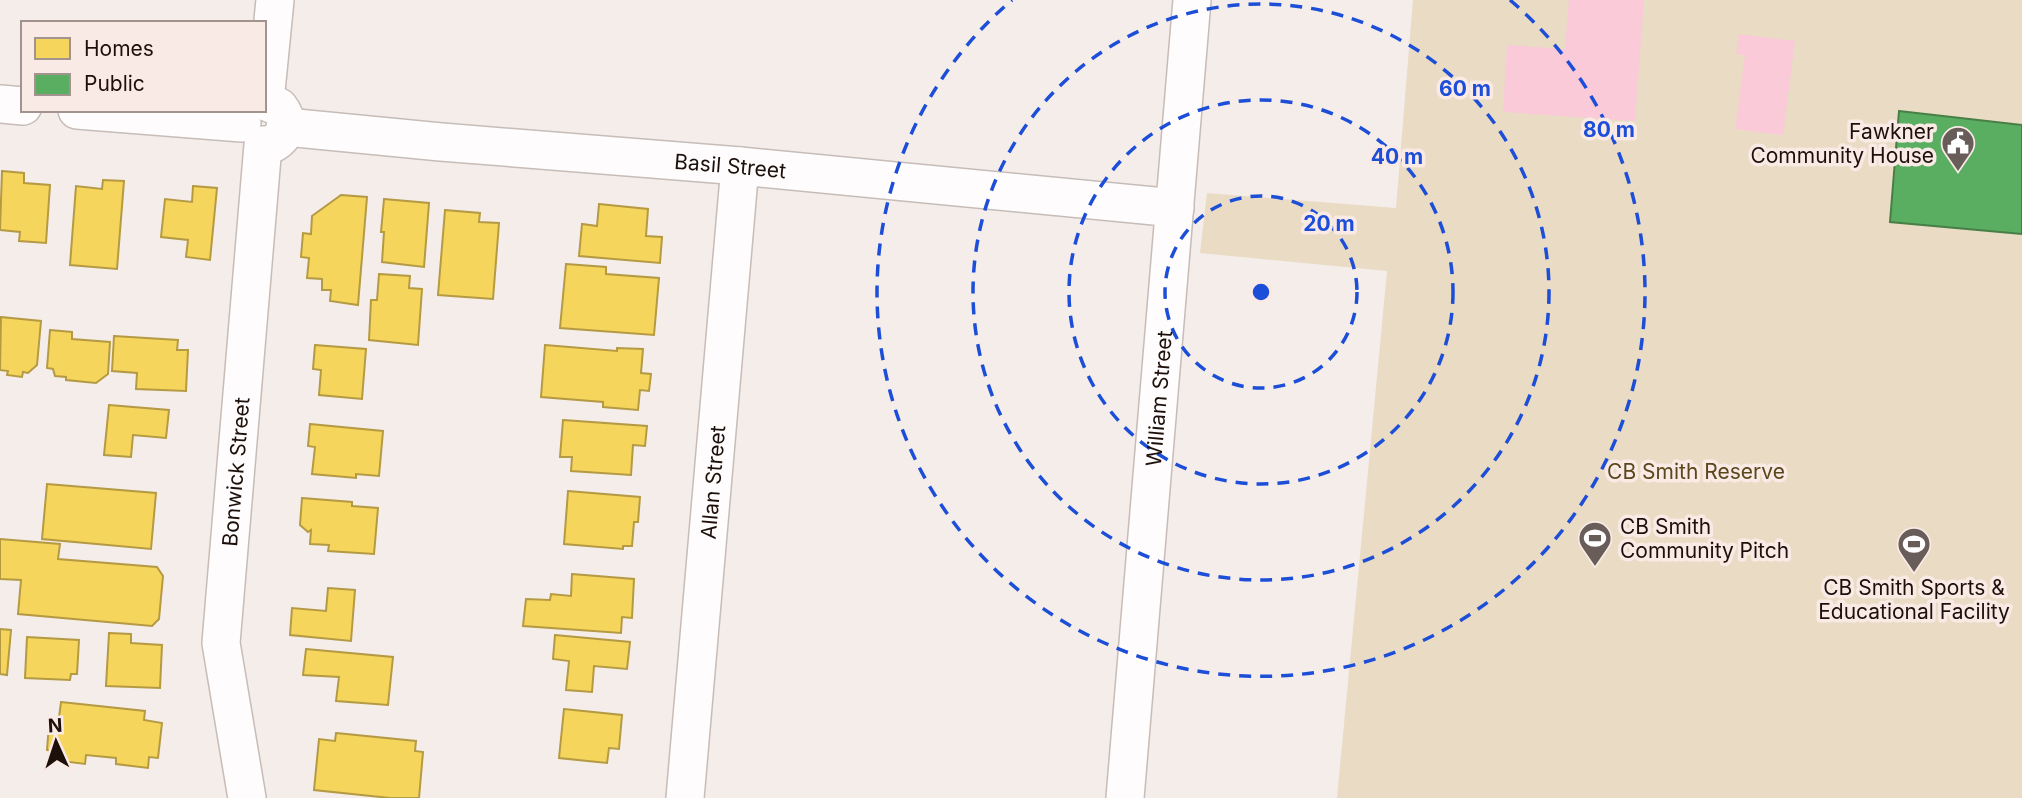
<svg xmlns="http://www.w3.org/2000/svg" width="2022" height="798" viewBox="0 0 2022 798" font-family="Inter,sans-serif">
<rect width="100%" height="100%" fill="#f5edea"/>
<path fill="#e9dbc4" d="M1413 0H2022V798H1337L1387 271 1200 253 1207 193 1396 208Z"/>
<g fill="#facad9">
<path d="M1569 0H1644L1635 121 1503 112 1507 45 1565 49Z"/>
<path d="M1739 34 1795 41 1783 135 1735 129 1745 55 1736 54Z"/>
</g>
<g fill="#f6d55c" stroke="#b59a44" stroke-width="2">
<path d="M2 171 24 173V183L50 185 46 243 19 241 20 232 0 230Z"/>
<path d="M103 180 124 181 117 269 70 265 76 186 102 189Z"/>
<path d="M193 186 217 188 210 260 186 257 188 240 161 237 165 199 192 202Z"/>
<path d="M341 195 367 197 358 305 330 301 331 290H322V279L307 278 309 258 301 257 303 233 311 234 312 216Z"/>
<path d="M384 199 429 203 424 267 382 262 384 232H381Z"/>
<path d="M599 204 648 209 646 236 662 237 660 263 579 256 582 224 597 226Z"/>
<path d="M445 210 480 213 479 222 499 223 493 299 438 295Z"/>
<path d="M566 264 606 267V274L659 278 654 335 560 328Z"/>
<path d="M379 274 410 276 409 288 422 289 418 345 369 340 371 300H377Z"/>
<path d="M1 317 41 321 37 365 28 373 23 372 22 377 7 375 8 371 0 370Z"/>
<path d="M50 330 72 332V339L110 342 108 374 96 383 66 380V377L55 376 53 369 47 368Z"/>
<path d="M114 336 178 340 177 350H188L186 391 136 389 137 373 112 371Z"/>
<path d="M315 345 366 349 362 399 319 395 321 370 313 369Z"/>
<path d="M545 345 617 351V348L643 349 641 373 651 374 649 391 640 390 638 410 603 407V402L541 397Z"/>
<path d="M109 405 169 410 166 438 133 435 131 457 104 455Z"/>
<path d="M563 420 647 426 645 446 633 445 631 475 571 471 572 457H560Z"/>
<path d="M310 424 383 431 379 476 356 474V478L312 474 315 447 308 446Z"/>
<path d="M47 484 156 493 151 549 42 539Z"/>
<path d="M568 491 640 497 638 522H634L632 546H623V549L564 544Z"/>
<path d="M302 498 352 502V506L378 508 374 554 328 551 329 545 310 544 311 530 308 532 300 525Z"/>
<path d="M0 539 60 544 58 559 157 567 163 576 159 619 152 626 18 614 21 580 0 579Z"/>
<path d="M572 574 634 579 632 618 622 617 621 633 523 626 526 599 550 600 551 594 571 596Z"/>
<path d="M328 588 355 590 351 641 290 635 292 608 326 611Z"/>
<path d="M0 629 11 630 7 675 0 674Z"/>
<path d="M109 633 131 634V643L162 645 160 688 106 686Z"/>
<path d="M555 635 630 642 627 669 594 666 592 692 566 690 569 661 553 659Z"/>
<path d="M27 637 79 640 77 674H71L70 680 25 678Z"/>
<path d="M306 649 393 657 388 705 336 701 339 677 303 675Z"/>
<path d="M61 702 145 711 144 720 162 723 158 758 149 757 148 768 116 764V758L86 755 85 764 54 760 56 752 47 750 49 724 58 725Z"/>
<path d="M564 709 622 715 619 749 609 748 607 763 559 758Z"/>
<path d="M336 733 416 741 415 751 423 752 419 798H390L314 790 319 739 335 741Z"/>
</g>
<path fill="#5aae61" stroke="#487f47" stroke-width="2" d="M1899 111 2022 125V234L1890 222Z"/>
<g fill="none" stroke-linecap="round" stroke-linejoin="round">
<defs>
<g id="minor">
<path d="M264 101 279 107C290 121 287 136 272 144"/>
<path d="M265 101 275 0"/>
<path d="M0 104 23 106"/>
<path d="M77 110 242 123"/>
<path id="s1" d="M286 127 441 142 740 166 1175 208"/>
<path id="s2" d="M247 798 221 643 263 145"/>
<path id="s3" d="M685 798 740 166"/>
<path id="s4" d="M1125 798 1192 0"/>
</g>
</defs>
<use href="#minor" stroke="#c6bcb8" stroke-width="40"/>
<use href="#minor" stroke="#fefcfc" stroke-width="37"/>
</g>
<g fill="none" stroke="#1d4ed8" stroke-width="3.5" stroke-dasharray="12 9">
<circle cx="1261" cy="292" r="96"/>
<circle cx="1261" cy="292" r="192"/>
<circle cx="1261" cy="292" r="288"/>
<path d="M1510 0A384 384 0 1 1 1012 0"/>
</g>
<defs>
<symbol id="civic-pin" viewBox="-11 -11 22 30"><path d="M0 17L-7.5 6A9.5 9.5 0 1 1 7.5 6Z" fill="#695d59" stroke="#faeae5"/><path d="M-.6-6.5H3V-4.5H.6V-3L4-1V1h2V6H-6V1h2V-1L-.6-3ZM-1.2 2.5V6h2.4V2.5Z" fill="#fff"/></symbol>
<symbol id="stadium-pin" viewBox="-11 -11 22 30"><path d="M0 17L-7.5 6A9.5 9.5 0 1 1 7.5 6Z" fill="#695d59" stroke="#faeae5"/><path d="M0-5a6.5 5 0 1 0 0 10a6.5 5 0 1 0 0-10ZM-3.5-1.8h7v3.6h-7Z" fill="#fff"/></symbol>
</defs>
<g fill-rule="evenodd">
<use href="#civic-pin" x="1939" y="124" width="38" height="52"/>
<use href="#stadium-pin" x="1576" y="519" width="38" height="52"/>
<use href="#stadium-pin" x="1895" y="525" width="38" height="52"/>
</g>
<g text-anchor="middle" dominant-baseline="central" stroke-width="7" stroke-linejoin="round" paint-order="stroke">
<g font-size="21" fill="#1d100b" stroke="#faeae5" text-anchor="end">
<text x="1934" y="131">Fawkner<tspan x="1934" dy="24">Community House</tspan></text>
<text x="1620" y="526" text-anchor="start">CB Smith<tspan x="1620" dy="24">Community Pitch</tspan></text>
<text x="1914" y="587" text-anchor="middle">CB Smith Sports &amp;<tspan x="1914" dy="24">Educational Facility</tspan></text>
</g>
<g font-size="21" fill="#1d100b" stroke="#faeae5">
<text stroke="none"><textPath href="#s1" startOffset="446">Basil Street</textPath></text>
<text stroke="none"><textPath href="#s4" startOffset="401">William Street</textPath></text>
<text stroke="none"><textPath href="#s2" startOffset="329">Bonwick Street</textPath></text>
<text stroke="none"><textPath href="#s3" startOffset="317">Allan Street</textPath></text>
</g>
<g font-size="21" fill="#5a471b" stroke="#faeae5">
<text x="1696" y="471">CB Smith Reserve</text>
</g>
</g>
<circle cx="1261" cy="292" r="10" fill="#1d4ed8" stroke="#faeae5" stroke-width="3.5"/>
<g font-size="21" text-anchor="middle" font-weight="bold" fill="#1d4ed8" stroke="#faeae5" stroke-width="7" stroke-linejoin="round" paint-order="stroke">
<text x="1465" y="96">60 m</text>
<text x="1609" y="137">80 m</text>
<text x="1397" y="164">40 m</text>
<text x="1329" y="231">20 m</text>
</g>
<rect x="21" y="21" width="245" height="91" fill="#faeae5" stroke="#a2938e" stroke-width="2"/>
<rect x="35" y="38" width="35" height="21" fill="#f6d55c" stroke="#a2938e" stroke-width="2"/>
<text x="84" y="56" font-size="21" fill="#1d100b">Homes</text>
<rect x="35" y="74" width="35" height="21" fill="#5aae61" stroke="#a2938e" stroke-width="2"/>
<text x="84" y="91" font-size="21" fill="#1d100b">Public</text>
<g transform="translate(56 742) rotate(357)" stroke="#faeae5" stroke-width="5" paint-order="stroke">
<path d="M0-5L12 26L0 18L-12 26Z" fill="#1d100b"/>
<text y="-10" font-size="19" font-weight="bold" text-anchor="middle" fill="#1d100b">N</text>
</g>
</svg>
